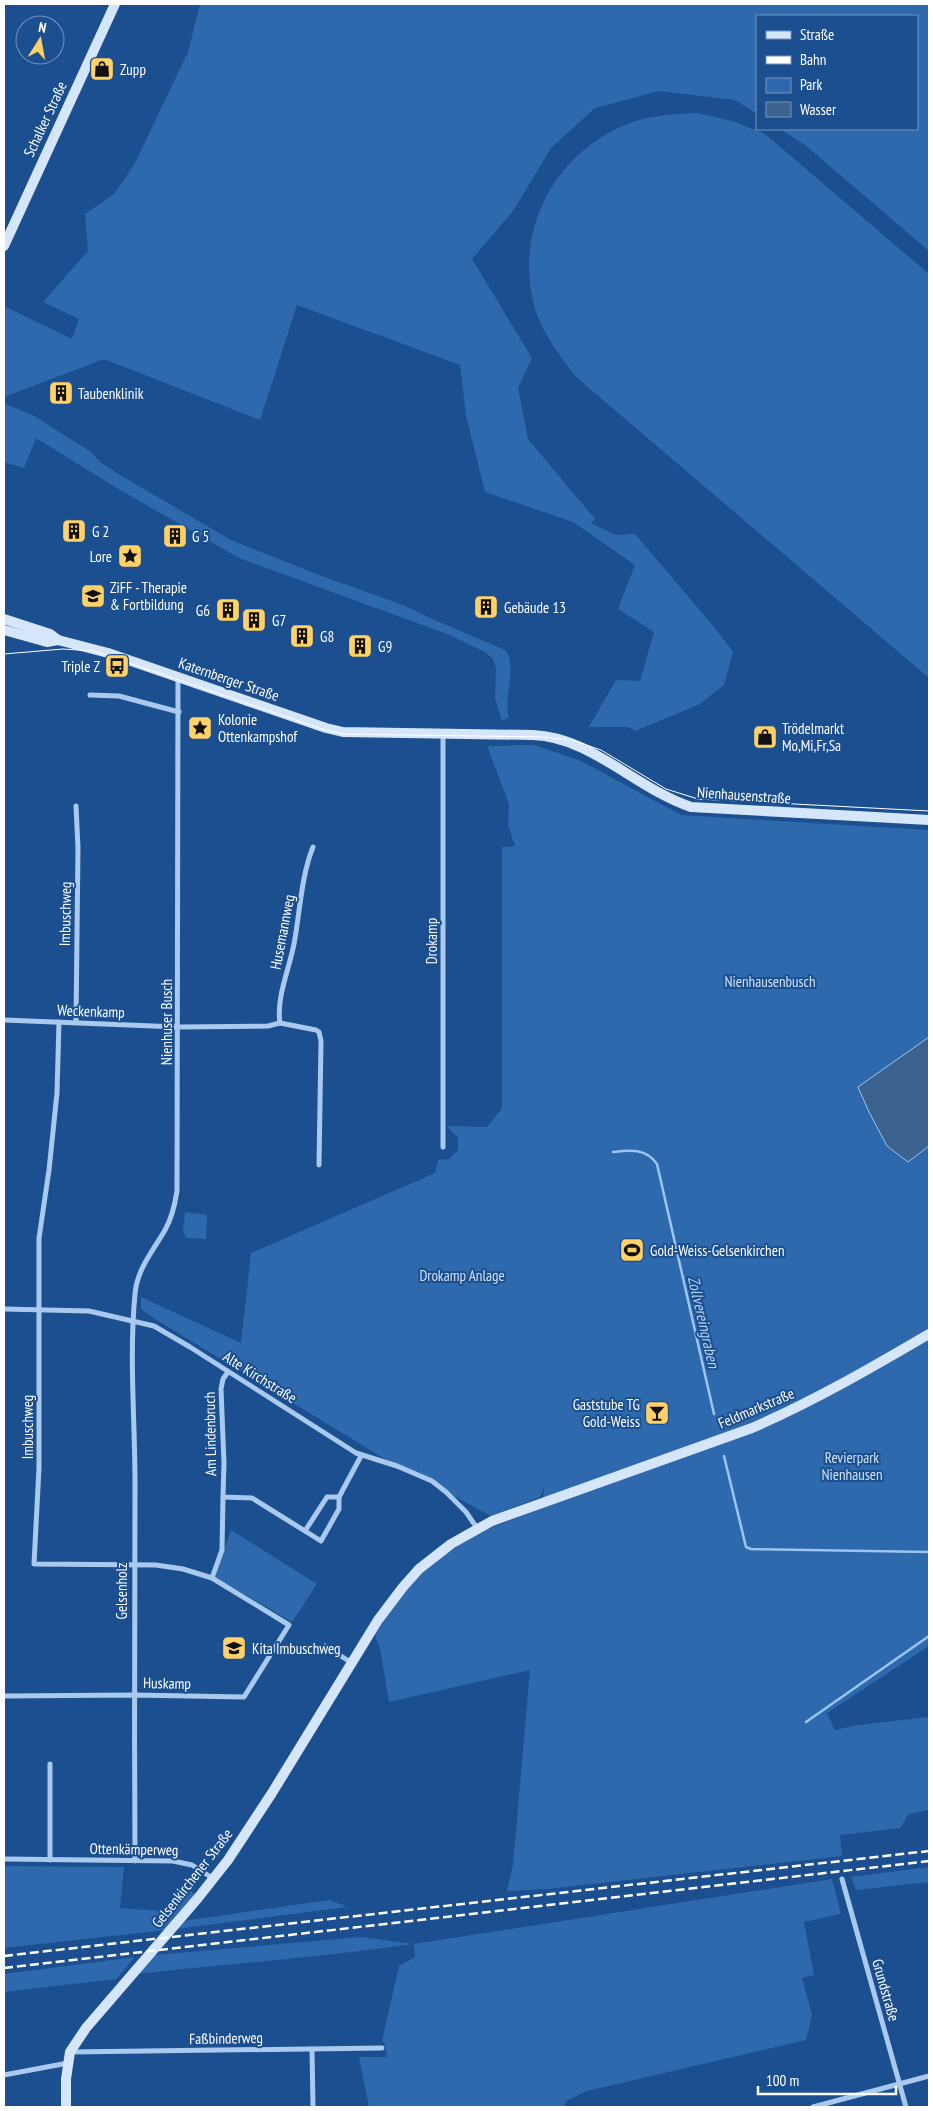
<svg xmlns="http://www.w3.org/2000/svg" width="933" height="2111" viewBox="0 0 933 2111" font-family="'PT Sans Narrow',sans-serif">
<rect width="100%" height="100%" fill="#1b4f8f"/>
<g fill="#2e69ad">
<path d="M200 4H929V251L805 145 780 129H917V16H757V114L735 100 659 91 595 108 551 148 513 211 472 259 532 358 518 388 528 439 595 519 591 523 615 535 635 534 715 628 733 652 724 685 698 705 635 731 629 727H589L616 680 640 681 654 632 618 609 635 565 573 522 485 492 466 416 460 365 297 305 260 420 104 359 4 397V306L72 339 79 319 43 302 88 251 85 214 114 194 134 165 188 52Z"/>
<path d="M698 113 732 121 765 134 929 274V678L576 377C561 357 544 336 536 312 513 237 549 160 620 127 645 115 671 114 698 113Z"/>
<path d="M4 403 34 416 91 452 100 462 120 475 231 540 319 575 403 605 430 618 505 650C518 663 503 699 509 717L502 721 495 698 496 668 493 659 485 652 447 634 239 558 120 490 36 438 24 468 4 462Z"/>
<path d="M534 745 581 761 681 815 929 830V1333L793 1409 543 1501 544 1487 540 1497 491 1516 380 1456 155 1319 141 1309V1297L241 1343 251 1253 435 1173 438 1160 449 1159 458 1150V1138L447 1126 487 1127 502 1108V847L515 846 508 825 509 804 487 746Z"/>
<path d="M185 1212 207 1215 206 1239 186 1238 183 1231Z"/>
<path d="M929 1334V1646L827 1713 835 1730 858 1725 929 1717V1810L909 1814 900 1828 840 1835 842 1856 548 1889 507 1891 513 1865 530 1670 389 1702 380 1648 375 1636 391 1606 419 1571 480 1532 722 1440Z"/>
<path d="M231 1530 317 1584 292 1622 215 1577Z"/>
<path d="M4 1866 124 1867 120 1908 161 1911 189 1889 198 1897 166 1930 4 1948Z"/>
<path d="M929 1867V1882L856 1890 851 1877Z"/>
<path d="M832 1879 841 1914 804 1922 814 1975 802 1978 812 2015 806 2040 587 2091 566 2101 564 2107H369L359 2057H387L385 2044 382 2041 399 1966 415 1957 414 1944C322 1957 229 1964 136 1974L154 1955 361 1937 414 1944Z"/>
<path d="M330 1900 347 1907 177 1929 183 1921Z"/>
<path d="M135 1957 116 1979 4 1992V1974Z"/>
</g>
<path fill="#3c6290" stroke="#9cc4f0" d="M929 1037V1146L908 1162 887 1146 869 1112 858 1087Z"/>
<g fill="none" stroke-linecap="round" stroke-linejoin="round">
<g stroke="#9cc4f0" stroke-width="2.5">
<path d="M613 1152C630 1150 646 1148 657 1164L714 1414"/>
<path d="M724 1456 746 1547 751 1549 929 1552"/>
<path d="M806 1722 929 1636"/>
</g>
<g stroke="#a9c9ee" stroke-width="5">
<path d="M90 695 119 696 179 712"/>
<path d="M443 734V1147"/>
<path d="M76 806 78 848 76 1022"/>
<path d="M4 1020 178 1027 268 1026 280 1023 316 1030 319 1032 321 1041 319 1165"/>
<path d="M280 1023C276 998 289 970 294 944 300 912 301 877 313 847"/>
<path d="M4 1309 89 1311 154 1326 190 1347 356 1453 397 1466 432 1481 446 1492 466 1512 477 1528"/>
<path d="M228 1372 223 1379 221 1389 224 1463 223 1497 252 1498 321 1541 339 1509V1497L361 1456"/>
<path d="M305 1531 327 1497H339"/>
<path d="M212 1578 222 1550 223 1497"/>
<path d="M325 1646 352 1663"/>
<path d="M4 1696 134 1695 244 1697 289 1625 212 1578 183 1569 156 1565 34 1564 39 1468V1238L49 1170 57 1093 59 1022"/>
<path d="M50 1764V1860"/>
<path d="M4 1859 173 1861 192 1865 214 1879"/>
<path d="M135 1861C134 1735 135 1609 135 1483 135 1420 129 1357 135 1294 137 1269 153 1251 165 1230 172 1218 175 1204 177 1191L178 677"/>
<path d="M842 1879 906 2107"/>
<path d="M312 2049 313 2107"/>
<path d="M70 2052 382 2048"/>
<path d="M4 2075 68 2063"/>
<path d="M813 2107 929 2076"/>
</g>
<g stroke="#d6e6fa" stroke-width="10">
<path d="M4 246 115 4"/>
<path d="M4 619 50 634 58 640"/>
<path d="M4 630 47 642 58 640 108 653 326 728 343 732 533 735C591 737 635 788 691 807L929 820"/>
<path d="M66 2107V2079L70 2052 86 2028 198 1898 228 1860 272 1793 378 1620 403 1587 419 1569 451 1544 492 1521 752 1428C814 1401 871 1368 929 1334"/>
</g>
<path stroke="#fff" stroke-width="1" d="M4 654 63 649 94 651 325 730 343 734 543 737 572 740 601 750 666 789 698 799 929 811"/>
<g stroke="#fff" stroke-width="2.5" stroke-dasharray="9 4" stroke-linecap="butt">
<path d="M4 1956 929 1851"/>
<path d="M4 1968 929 1861"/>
</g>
</g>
<defs>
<symbol id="shop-square" viewBox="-11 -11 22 22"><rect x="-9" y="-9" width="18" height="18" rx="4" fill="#ffd166" stroke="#1b4f8f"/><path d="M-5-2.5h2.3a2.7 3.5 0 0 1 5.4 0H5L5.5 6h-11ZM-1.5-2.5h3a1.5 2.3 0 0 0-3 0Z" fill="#111"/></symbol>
<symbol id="building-square" viewBox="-11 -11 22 22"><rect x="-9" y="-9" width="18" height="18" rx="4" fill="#ffd166" stroke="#1b4f8f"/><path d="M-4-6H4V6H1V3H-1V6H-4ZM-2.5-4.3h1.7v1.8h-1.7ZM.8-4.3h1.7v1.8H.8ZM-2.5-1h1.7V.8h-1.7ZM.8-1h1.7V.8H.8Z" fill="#111"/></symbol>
<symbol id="sight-square" viewBox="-11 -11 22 22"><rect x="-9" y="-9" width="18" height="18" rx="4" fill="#ffd166" stroke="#1b4f8f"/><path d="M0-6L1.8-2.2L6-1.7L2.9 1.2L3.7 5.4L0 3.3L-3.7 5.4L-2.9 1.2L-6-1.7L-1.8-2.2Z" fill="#111"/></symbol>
<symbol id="university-square" viewBox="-11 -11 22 22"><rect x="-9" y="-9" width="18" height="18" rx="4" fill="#ffd166" stroke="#1b4f8f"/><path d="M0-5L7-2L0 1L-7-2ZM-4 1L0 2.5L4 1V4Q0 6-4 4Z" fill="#111"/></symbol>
<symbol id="bus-square" viewBox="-11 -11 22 22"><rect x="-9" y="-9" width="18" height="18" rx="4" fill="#ffd166" stroke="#1b4f8f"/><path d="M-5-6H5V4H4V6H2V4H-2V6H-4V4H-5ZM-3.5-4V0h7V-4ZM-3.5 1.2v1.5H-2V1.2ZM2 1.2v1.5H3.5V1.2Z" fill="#111"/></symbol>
<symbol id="stadium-square" viewBox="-11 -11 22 22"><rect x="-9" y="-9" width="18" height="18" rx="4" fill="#ffd166" stroke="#1b4f8f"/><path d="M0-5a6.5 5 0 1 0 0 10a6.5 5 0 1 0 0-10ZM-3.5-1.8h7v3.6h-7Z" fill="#111"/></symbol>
<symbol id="bar-square" viewBox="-11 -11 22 22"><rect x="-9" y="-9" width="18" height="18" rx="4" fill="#ffd166" stroke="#1b4f8f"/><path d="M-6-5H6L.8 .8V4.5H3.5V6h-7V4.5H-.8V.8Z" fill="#111"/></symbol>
<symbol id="school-square" viewBox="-11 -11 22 22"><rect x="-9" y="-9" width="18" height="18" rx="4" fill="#ffd166" stroke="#1b4f8f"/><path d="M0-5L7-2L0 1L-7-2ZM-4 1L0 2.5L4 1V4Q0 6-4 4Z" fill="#111"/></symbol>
</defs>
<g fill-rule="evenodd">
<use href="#shop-square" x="88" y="55" width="28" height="28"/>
<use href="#building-square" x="47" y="379" width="28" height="28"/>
<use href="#building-square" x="60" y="517" width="28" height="28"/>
<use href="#building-square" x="161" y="522" width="28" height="28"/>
<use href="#sight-square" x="116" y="542" width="28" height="28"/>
<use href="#university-square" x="79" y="582" width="28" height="28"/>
<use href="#building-square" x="472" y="593" width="28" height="28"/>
<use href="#building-square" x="214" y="596" width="28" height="28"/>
<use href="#building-square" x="240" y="606" width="28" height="28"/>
<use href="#building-square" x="288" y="622" width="28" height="28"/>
<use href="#building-square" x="346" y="632" width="28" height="28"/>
<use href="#bus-square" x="103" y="652" width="28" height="28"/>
<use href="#sight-square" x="186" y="714" width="28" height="28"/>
<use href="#shop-square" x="751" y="723" width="28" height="28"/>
<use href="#stadium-square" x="618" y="1236" width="28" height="28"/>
<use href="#bar-square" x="643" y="1399" width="28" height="28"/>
<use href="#school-square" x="220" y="1634" width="28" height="28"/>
</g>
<g text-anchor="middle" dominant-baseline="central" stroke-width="4" stroke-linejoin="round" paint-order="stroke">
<g font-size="15" fill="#fff" stroke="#1b4f8f" text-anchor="start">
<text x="120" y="69">Zupp</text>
<text x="78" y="393">Taubenklinik</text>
<text x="92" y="531">G 2</text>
<text x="192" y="536">G 5</text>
<text x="112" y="556" text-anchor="end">Lore</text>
<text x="110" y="587">ZiFF - Therapie<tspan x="110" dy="17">&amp; Fortbildung</tspan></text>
<text x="504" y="607">Gebäude 13</text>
<text x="210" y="610" text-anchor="end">G6</text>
<text x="272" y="620">G7</text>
<text x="320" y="636">G8</text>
<text x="378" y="646">G9</text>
<text x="100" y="666" text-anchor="end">Triple Z</text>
<text x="218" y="719">Kolonie<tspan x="218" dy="17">Ottenkampshof</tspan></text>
<text x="782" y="728">Trödelmarkt<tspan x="782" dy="17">Mo,Mi,Fr,Sa</tspan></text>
<text x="650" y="1250">Gold-Weiss-Gelsenkirchen</text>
<text x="640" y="1404" text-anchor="end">Gaststube TG<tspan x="640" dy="17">Gold-Weiss</tspan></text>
<text x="252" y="1648">Kita Imbuschweg</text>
</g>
<g font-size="15" fill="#fff" stroke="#1b4f8f">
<text transform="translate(45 119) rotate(-65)">Schalker Straße</text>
<text transform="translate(229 679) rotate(19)">Katernberger Straße</text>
<text transform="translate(744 795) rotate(4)">Nienhausenstraße</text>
<text transform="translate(65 914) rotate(-89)">Imbuschweg</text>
<text transform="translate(282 932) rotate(-79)">Husemannweg</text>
<text transform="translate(431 941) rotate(-90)">Drokamp</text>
<text transform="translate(91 1011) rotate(2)">Weckenkamp</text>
<text transform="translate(166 1022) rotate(-90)">Nienhuser Busch</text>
<text transform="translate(260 1377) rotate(32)">Alte Kirchstraße</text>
<text transform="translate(756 1408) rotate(-23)">Feldmarkstraße</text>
<text transform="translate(27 1427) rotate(-90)">Imbuschweg</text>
<text transform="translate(210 1434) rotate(-91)">Am Lindenbruch</text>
<text transform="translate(121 1591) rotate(-90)">Gelsenholz</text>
<text transform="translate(167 1683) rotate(1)">Huskamp</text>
<text transform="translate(134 1849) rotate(1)">Ottenkämperweg</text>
<text transform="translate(192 1878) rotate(-52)">Gelsenkirchener Straße</text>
<text transform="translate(886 1990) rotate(74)">Grundstraße</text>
<text transform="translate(226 2038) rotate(-1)">Faßbinderweg</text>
</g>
<g font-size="15" fill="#cfe3fa" stroke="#1b4f8f">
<text x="770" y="981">Nienhausenbusch</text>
<text x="462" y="1275">Drokamp Anlage</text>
<text x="852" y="1457">Revierpark<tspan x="852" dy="17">Nienhausen</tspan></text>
</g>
<g font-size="16" font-style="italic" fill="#b5d3f5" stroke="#1b4f8f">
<text transform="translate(704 1322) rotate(77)">Zollvereingraben</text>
</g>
</g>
<rect width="933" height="2111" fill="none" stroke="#ffffff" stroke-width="10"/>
<rect x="756" y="15" width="162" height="115" fill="#1b4f8f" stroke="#7695bc"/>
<rect x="766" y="31" width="25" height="8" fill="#d6e6fa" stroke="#7695bc"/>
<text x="800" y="40" font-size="15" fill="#ffffff">Straße</text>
<rect x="766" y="56" width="25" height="8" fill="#ffffff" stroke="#7695bc"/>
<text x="800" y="65" font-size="15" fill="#ffffff">Bahn</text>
<rect x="766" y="78" width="25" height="15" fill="#2e69ad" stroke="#7695bc"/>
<text x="800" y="90" font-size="15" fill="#ffffff">Park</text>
<rect x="766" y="102" width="25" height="15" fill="#3c6290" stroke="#7695bc"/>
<text x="800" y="115" font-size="15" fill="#ffffff">Wasser</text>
<g transform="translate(40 40) rotate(11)"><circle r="24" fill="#1b4f8f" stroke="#7695bc"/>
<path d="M0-4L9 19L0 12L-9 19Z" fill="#ffd166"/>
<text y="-8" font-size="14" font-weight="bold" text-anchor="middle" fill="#ffffff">N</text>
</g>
<path d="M758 2086v8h138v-8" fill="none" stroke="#ffffff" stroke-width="2.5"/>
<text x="766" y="2086" font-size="15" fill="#ffffff" stroke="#1b4f8f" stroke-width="4" paint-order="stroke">100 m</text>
</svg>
